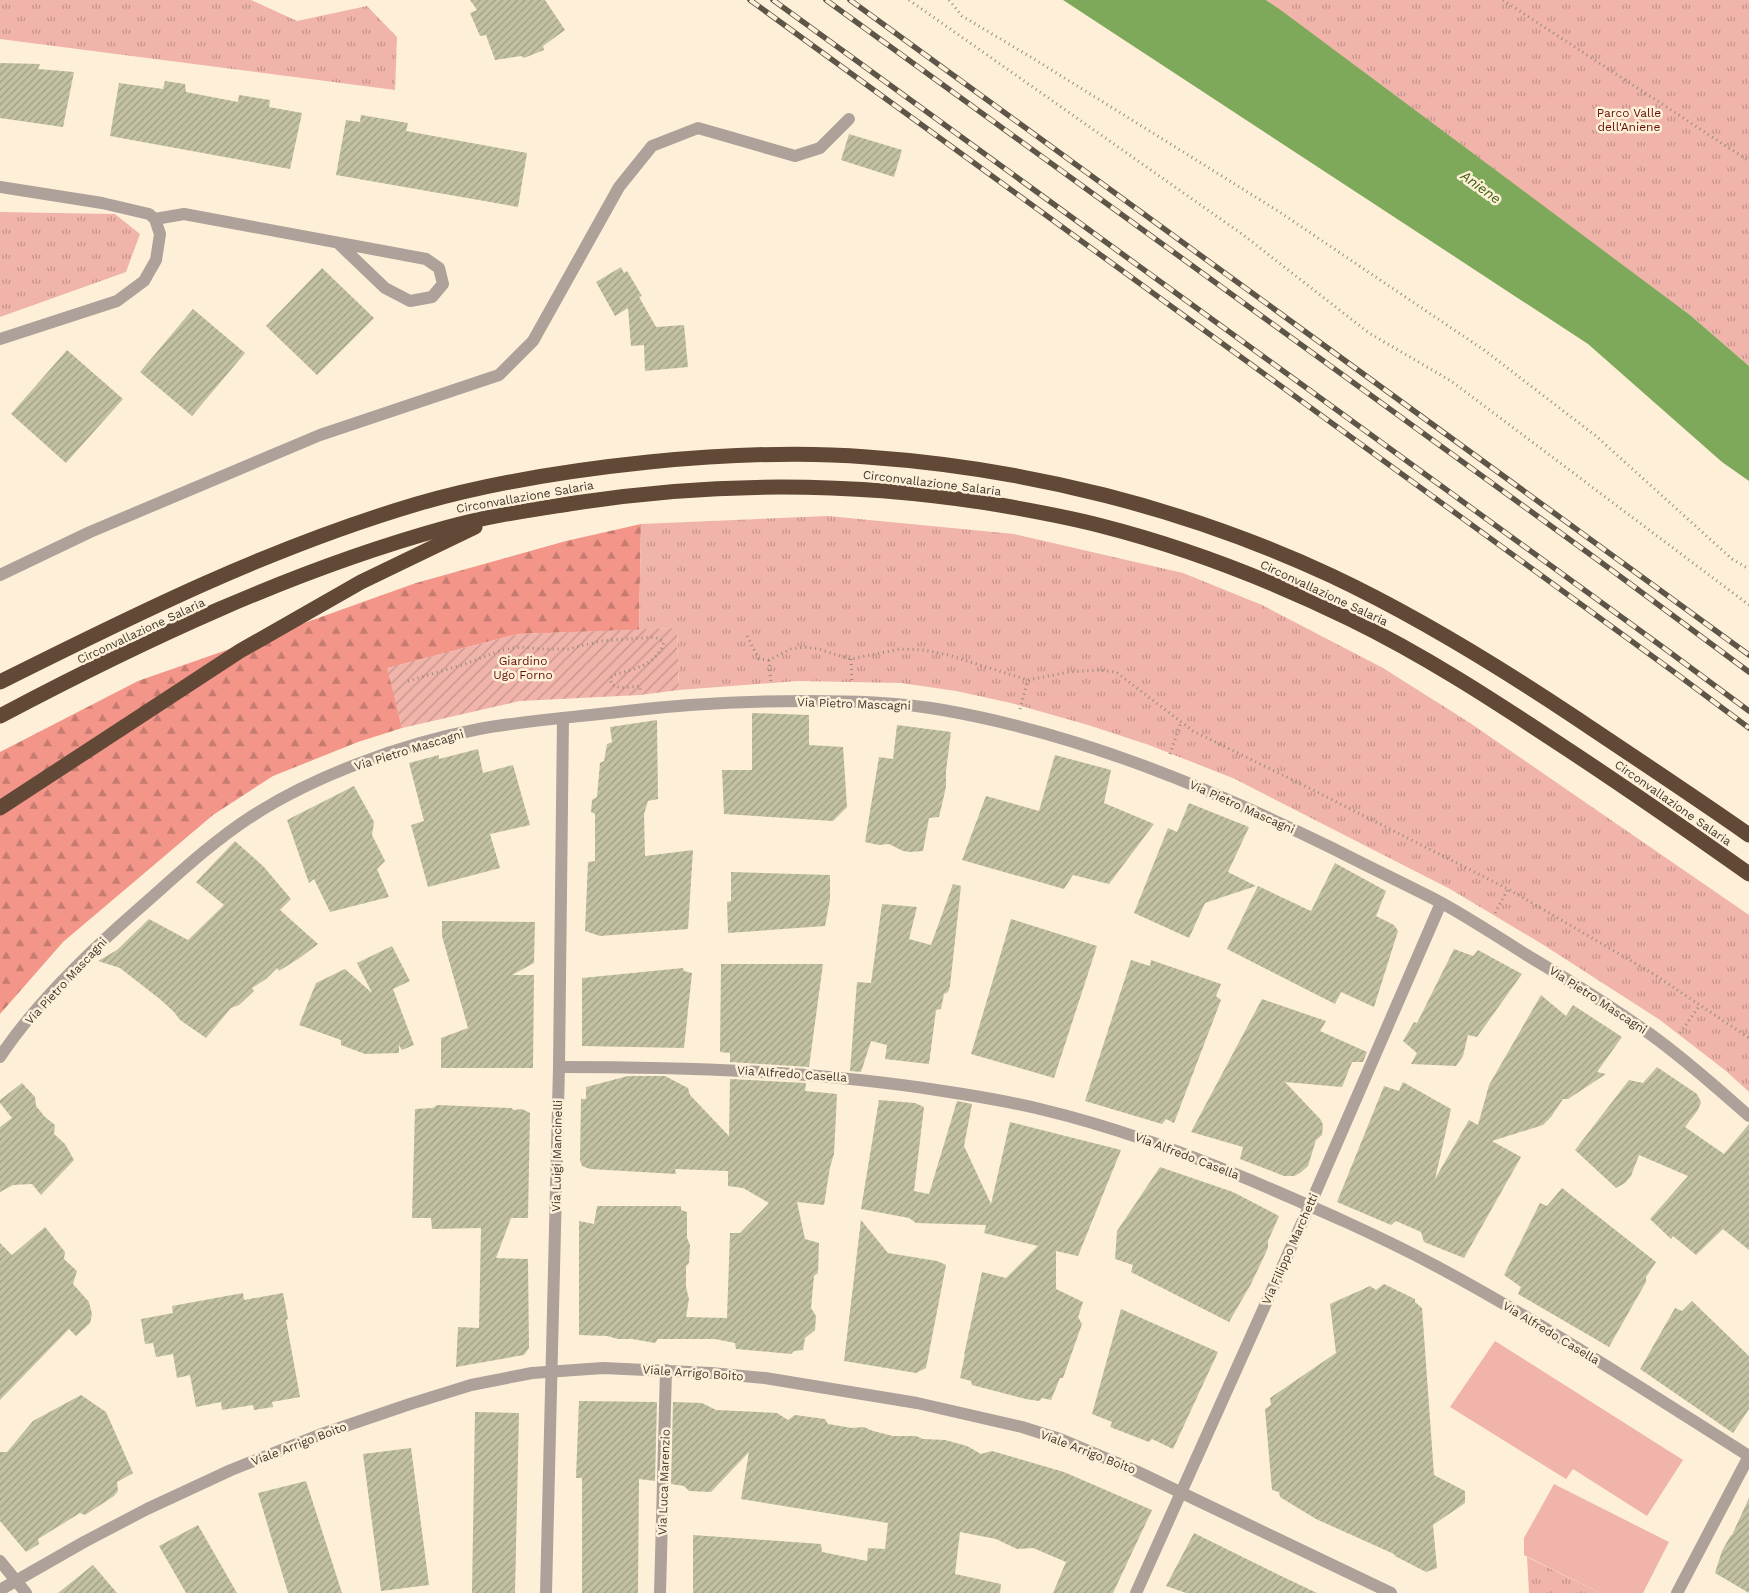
<svg xmlns="http://www.w3.org/2000/svg" width="1749" height="1593" viewBox="0 0 1749 1593" font-family="'Work Sans',sans-serif">
<defs>
<pattern id="forest-firs" width="22" height="20" patternUnits="userSpaceOnUse" patternTransform="scale(1.25)"><rect width="22" height="20" fill="#f39588"/><path d="M5 1l3.5 6h-7zM16 11l3.5 6h-7z" fill="#c67b70"/></pattern>
<pattern id="park-tufts" width="24" height="20" patternUnits="userSpaceOnUse" patternTransform="scale(1.25)"><rect width="24" height="20" fill="#f0b4ab"/><path d="M3 7l-1-3M5 7V3M7 7l1-3M15 17l-1-3M17 17v-4M19 17l1-3" fill="none" stroke="#c4938c"/></pattern>
<pattern id="garden-furrows" width="10" height="10" patternUnits="userSpaceOnUse" patternTransform="scale(1.25)"><rect width="10" height="10" fill="#f0b4ab"/><path d="M-1 1l2-2M0 10L10 0M9 11l2-2" fill="none" stroke="#c4938c"/></pattern>
<pattern id="building-hatch" width="6" height="6" patternUnits="userSpaceOnUse" patternTransform="scale(1.25)"><rect width="6" height="6" fill="#c2c1a2"/><path d="M-1 1l2-2M0 6l6-6M5 7l2-2" fill="none" stroke="#9f9e84"/></pattern>
</defs>
<rect width="100%" height="100%" fill="#fef0d8"/>
<path fill="url(#forest-firs)" d="M641 524 639 630 518 634 388 668 402 728 358 742 273 776 213 815 63 942 0 1014V752L138 681 307 622 416 583 566 541Z"/>
<g fill="url(#park-tufts)">
<path d="M0 0H251L297 21 367 6 397 37 395 90 0 39Z"/>
<path d="M1266 0H1749V366L1690 315Z"/>
<path d="M0 212 115 214 140 234 126 272 0 317Z"/>
<path d="M828 516 1014 534 1183 573 1262 605 1383 668 1470 723 1749 915V1092L1726 1071 1660 1020 1542 944 1450 889 1235 779 1149 745 1088 725 1011 703 956 691 901 683 798 681 679 690 677 628 639 630 641 524Z"/>
<path d="M1527 1557 1600 1593H1529Z"/>
</g>
<path fill="url(#garden-furrows)" d="M677 628 679 690 640 695 520 701 402 728 387 668 518 634Z"/>
<g fill="#f0b4ab">
<path d="M1495 1341 1683 1460 1647 1516 1573 1469 1566 1479 1450 1407Z"/>
<path d="M1554 1484 1669 1542 1643 1593H1600L1524 1555V1538Z"/>
</g>
<path fill="#7fa95a" d="M1063 0H1266L1282 11 1690 315 1749 366V481L1722 462 1588 344Z"/>
<g fill="url(#building-hatch)">
<path d="M470 0H545L565 30 543 46 544 50 524 58 521 56 495 60 486 35 480 36 470 13 477 10Z"/>
<path d="M0 63 40 64 38 69 74 72 63 127 0 118Z"/>
<path d="M165 81 185 84 186 92 238 102 239 95 270 100 269 107 302 113 290 169 110 136 119 83 163 89Z"/>
<path d="M361 115 408 123 406 131 527 153 518 207 336 175 346 120 360 122Z"/>
<path d="M849 134 902 150 894 177 841 160Z"/>
<path d="M621 267 624 273 627 271 642 296 639 297 656 327 684 325 688 367 645 371 644 345 631 346 628 308 615 316 596 282Z"/>
<path d="M322 268 374 318 317 375 266 326Z"/>
<path d="M193 309 245 353 192 416 140 372Z"/>
<path d="M67 350 123 399 66 463 11 414Z"/>
<path d="M752 713 809 715V745L843 747 847 807 833 821 724 814 722 770H752Z"/>
<path d="M657 720 658 799 648 801 644 814 645 856 693 850 688 929 600 936 585 931 588 862 595 861V814L591 812 592 800 597 797 600 763 604 761 607 744 612 742 610 727Z"/>
<path d="M897 725 951 732 946 771V787L939 817 929 818 923 851 910 852 903 851 889 844 879 845 865 842 879 757 893 759Z"/>
<path d="M478 749 483 773 513 765 530 825 490 834 500 868 428 887 411 825 424 821 409 763 439 755V759Z"/>
<path d="M1055 755 1111 770 1104 803 1154 824 1109 884 1073 875 1064 889 962 860 986 796 1039 811Z"/>
<path d="M354 786 374 822 372 835 385 861 377 869 389 897 330 912 314 879 309 883 287 820Z"/>
<path d="M1189 803 1249 827 1228 872 1256 886 1205 903 1189 938 1134 913 1168 828 1177 832Z"/>
<path d="M235 841 264 867 291 899 280 910 318 944 301 957 279 971 277 968 266 979 252 988 254 991 239 1005 231 1008 206 1038 180 1020 174 1012 161 1000 120 968 98 961 117 950 149 919 188 940 224 905 196 882Z"/>
<path d="M1335 863 1386 891 1376 916 1394 925 1398 931 1374 1007 1341 992 1335 1004 1227 949 1258 886 1311 911Z"/>
<path d="M731 872 830 875V899L825 926 728 933 727 902 731 901Z"/>
<path d="M953 884 961 886 950 986 948 992 944 994 941 1009 936 1010 929 1064 885 1059 887 1045 871 1041 861 1072 850 1071 857 982 871 983 882 904 917 907 909 939 931 945Z"/>
<path d="M1011 919 1097 946 1054 1078 971 1054Z"/>
<path d="M442 921 535 922 534 963 512 975H534L533 1068H441V1038L468 1028 442 936Z"/>
<path d="M392 946 410 981 393 989 414 1045 402 1050 399 1045V1053L365 1054 341 1045V1040L299 1025 316 983 345 969 372 993 357 963Z"/>
<path d="M1454 949 1473 956 1478 950 1522 974 1477 1037 1468 1035 1463 1056 1456 1066 1411 1064 1417 1053 1403 1041 1414 1022 1417 1023Z"/>
<path d="M1131 960 1150 966 1151 960 1221 984 1216 996 1221 1000 1174 1123 1166 1119 1162 1124 1085 1101Z"/>
<path d="M721 964H823L809 1067 730 1062V1053L720 1052Z"/>
<path d="M683 968 684 971 692 973 684 1048 582 1046V978Z"/>
<path d="M1541 995 1566 1016 1573 1005 1622 1037 1597 1072 1606 1074 1568 1099H1563L1551 1117 1543 1125 1492 1141 1521 1157 1464 1258 1424 1242 1421 1232 1396 1221 1391 1225 1337 1202 1384 1086 1399 1091 1403 1082 1451 1109 1435 1179 1469 1120 1478 1125 1489 1085Z"/>
<path d="M1262 999 1326 1021 1320 1031 1367 1052 1363 1062H1352L1342 1087 1285 1082 1321 1120 1323 1125 1322 1135 1316 1140 1308 1166 1300 1173 1294 1176H1284L1240 1159 1243 1147 1191 1132Z"/>
<path d="M1657 1067 1697 1094 1701 1102 1698 1110 1685 1127 1724 1154 1749 1124V1250L1723 1229 1696 1255 1673 1236 1671 1239 1650 1219 1688 1176 1639 1155 1631 1176 1625 1183 1616 1188 1575 1150 1629 1080 1643 1083Z"/>
<path d="M628 1076H665L688 1088 690 1095 729 1136 730 1079 806 1083 805 1091 837 1094 834 1154 830 1167 824 1205 797 1202 805 1239 819 1243 818 1273 814 1276 811 1308 816 1316 815 1330 805 1338 803 1350 794 1351 791 1354 736 1349 735 1343 715 1339H658L655 1343 632 1339H618L607 1336 579 1335V1221L594 1224 597 1206H681V1210L687 1212V1238L690 1245 689 1263 686 1266V1287L689 1299 686 1317 727 1318 730 1233H740L769 1203 743 1188 728 1186V1171L675 1169 676 1174 590 1169 582 1166 580 1160 581 1099H586V1087Z"/>
<path d="M22 1083 35 1097 36 1106 45 1117 55 1125 54 1134 65 1144 74 1160 41 1195 32 1184 13 1185 0 1192V1127L12 1118 0 1103V1100Z"/>
<path d="M879 1100 915 1103 924 1107 914 1191 929 1194 957 1101 972 1104 964 1146 991 1204 1010 1122 1121 1150 1078 1256 1056 1251V1289L1083 1302 1078 1317 1082 1324 1063 1378H1060L1051 1400 1042 1398 1039 1401 1026 1399 972 1385 971 1381 960 1378 965 1354 964 1355 982 1272 1006 1278 1038 1246 984 1233 986 1225 916 1223 909 1218 861 1209Z"/>
<path d="M437 1105 511 1108 514 1110 522 1109 530 1113 528 1218H511L496 1258 528 1259 529 1348 524 1355 456 1367 458 1327 479 1328 481 1228 432 1229 431 1218H412L415 1109 433 1108Z"/>
<path d="M1160 1167 1233 1192 1279 1216 1268 1241V1248L1251 1284 1229 1322 1131 1272 1133 1265 1115 1259 1117 1231Z"/>
<path d="M1562 1188 1656 1262 1646 1277V1282L1609 1347 1518 1294 1521 1287 1504 1275 1540 1203 1547 1206Z"/>
<path d="M861 1220 888 1253 937 1261 946 1265 926 1368 916 1373 844 1361Z"/>
<path d="M45 1227 65 1252 64 1259 77 1271 73 1284 89 1302 92 1314 90 1323 76 1336 69 1329 0 1400V1243L12 1255Z"/>
<path d="M1384 1284 1415 1299V1302L1422 1308 1434 1475 1465 1491V1503L1433 1525 1437 1568 1426 1572 1395 1556 1394 1554 1316 1519 1280 1497 1279 1492 1272 1490 1265 1409 1271 1405 1270 1398 1336 1353 1330 1304 1370 1286 1376 1290Z"/>
<path d="M243 1293 244 1300 283 1293 288 1319 286 1320 300 1397 272 1402 273 1407 254 1410 253 1405 222 1410 221 1402 196 1407 190 1375 177 1378 173 1354 156 1357 153 1343 145 1344 141 1319 173 1313 172 1306Z"/>
<path d="M1692 1301 1749 1356V1409L1733 1433 1640 1369 1675 1308 1682 1311Z"/>
<path d="M1121 1309 1218 1352 1173 1449 1152 1439 1149 1442 1110 1427 1112 1422 1092 1414Z"/>
<path d="M81 1395 106 1412 133 1473 117 1482 118 1491 114 1496 85 1515 80 1513 38 1539 39 1544 26 1552 0 1521V1452H7L33 1421Z"/>
<path d="M579 1401 657 1402 655 1481 639 1479 638 1593H582V1478H576Z"/>
<path d="M673 1402 702 1403 716 1410 777 1413 788 1420 795 1415 825 1419 828 1424 852 1428 864 1427 873 1431 893 1436H916L923 1439 945 1440 967 1446 981 1454 992 1451 1064 1472 1152 1510 1113 1593H1053L1066 1562 1033 1548 1017 1549 996 1539 960 1532 955 1574 1001 1584 1000 1593H693V1535L821 1544 822 1552 867 1561 868 1548 885 1549 888 1523 741 1499 749 1452 711 1492 689 1491 684 1486 671 1484Z"/>
<path d="M475 1412 519 1413 515 1593H472Z"/>
<path d="M411 1448 429 1585 381 1591 363 1454Z"/>
<path d="M306 1481 342 1593H288L258 1493Z"/>
<path d="M1749 1498V1593L1715 1573 1722 1551 1731 1535H1732Z"/>
<path d="M198 1525 237 1593H186L159 1546Z"/>
<path d="M1194 1533 1279 1575 1317 1593H1186L1166 1586Z"/>
<path d="M93 1565 117 1593H58Z"/>
</g>
<g fill="none" stroke-linecap="round" stroke-linejoin="round">
<g stroke="#968c7b" stroke-width="3" stroke-dasharray="1 4" stroke-linecap="butt">
<path d="M909 0 1242 234 1369 333 1451 381 1749 605"/>
<path d="M949 0 962 16 1034 59 1278 211 1484 350 1596 436 1732 559 1749 569"/>
<path d="M1503 0 1749 161"/>
<path d="M747 636 759 659 769 660 791 649 805 647 819 649 834 654 851 659 900 649 924 650 948 655 1028 680 1069 672 1099 670 1116 672 1193 731 1311 789 1508 889 1652 973 1749 1038"/>
<path d="M851 659 852 683"/>
<path d="M769 660 771 684"/>
<path d="M408 681 465 664 502 650 520 647 541 649H568L601 641 655 637 664 642C656 666 634 669 613 675L610 679 612 685 621 688 640 686V691"/>
<path d="M1020 709 1028 680"/>
<path d="M1170 754 1181 722"/>
<path d="M1495 913 1508 889"/>
<path d="M1680 1033 1700 1005"/>
</g>
<g stroke="#aea199" stroke-width="12">
<path d="M0 187 102 203 149 214 155 219 160 234 156 260 144 281 117 301 0 339"/>
<path d="M155 219 184 214 426 259 439 268 443 284 432 297 410 301 385 288 338 243"/>
<path d="M0 575 90 532 320 435 499 375 533 341 619 187 652 146 698 128 795 156 820 148 849 119"/>
<path d="M0 1057C35 1004 87 954 135 912 172 880 208 845 249 818 315 775 402 744 479 729 528 720 578 717 627 711 686 704 745 701 805 701 851 701 897 702 943 710 1080 734 1210 788 1334 849 1369 867 1405 884 1440 902 1469 918 1497 936 1525 954 1567 979 1609 1005 1650 1034 1685 1059 1717 1088 1749 1116"/>
<path d="M559 1067C688 1067 816 1071 943 1091 977 1096 1011 1102 1044 1110 1115 1127 1183 1152 1250 1180 1313 1207 1376 1234 1436 1266 1544 1324 1646 1391 1749 1456"/>
<path d="M0 1561 26 1593"/>
<path d="M0 1590 84 1542 147 1509 231 1470 319 1435 410 1404 471 1385 532 1373 603 1368 711 1373 765 1378 917 1403 1022 1427 1060 1439 1136 1471 1391 1593"/>
<path d="M546 1593 559 1067 563 718"/>
<path d="M660 1593 666 1370"/>
<path d="M1136 1593 1310 1205 1441 903"/>
<path d="M1677 1593 1749 1456"/>
</g>
<g stroke="#614837" stroke-width="15">
<path d="M0 682C136 614 271 547 417 504 493 482 571 470 649 462 721 455 794 451 867 457 1026 468 1186 508 1332 576 1417 616 1498 666 1576 718 1634 757 1692 795 1749 835"/>
<path d="M0 716C142 641 290 571 445 528 487 516 531 510 575 503 716 481 859 482 1000 505 1034 511 1068 517 1102 526 1188 548 1270 580 1350 619 1424 655 1493 700 1561 745 1625 787 1687 830 1749 874"/>
<path d="M0 808 240 651 361 582 475 527"/>
</g>
<defs>
<g id="rail">
<path d="M750 0 1674 672 1749 728"/>
<path d="M773 0 1664 648 1749 711"/>
<path d="M826 0 1602 563 1749 672"/>
<path d="M850 0 1749 655"/>
</g>
</defs>
<use href="#rail" stroke="#5d5547" stroke-width="5.5"/>
<use href="#rail" stroke="#fef0d8" stroke-width="4" stroke-dasharray="11" stroke-linecap="butt"/>
</g>
<g text-anchor="middle" dominant-baseline="central" stroke-width="5" stroke-linejoin="round" paint-order="stroke">
<g font-size="12" fill="#620f0b" stroke="#fef0d8">
<text x="1629" y="113">Parco Valle<tspan x="1629" dy="14">dell'Aniene</tspan></text>
<text x="523" y="661">Giardino<tspan x="523" dy="14">Ugo Forno</tspan></text>
</g>
<g font-size="12" fill="#40392d" stroke="#fef0d8">
<text transform="translate(932 483) rotate(7)">Circonvallazione Salaria</text>
<text transform="translate(525 497) rotate(-10)">Circonvallazione Salaria</text>
<text transform="translate(1324 593) rotate(25)">Circonvallazione Salaria</text>
<text transform="translate(141 631) rotate(-25)">Circonvallazione Salaria</text>
<text transform="translate(854 704) rotate(2)">Via Pietro Mascagni</text>
<text transform="translate(409 750) rotate(-17)">Via Pietro Mascagni</text>
<text transform="translate(1673 803) rotate(35)">Circonvallazione Salaria</text>
<text transform="translate(1242 807) rotate(24)">Via Pietro Mascagni</text>
<text transform="translate(66 981) rotate(-47)">Via Pietro Mascagni</text>
<text transform="translate(1598 1000) rotate(33)">Via Pietro Mascagni</text>
<text transform="translate(792 1074) rotate(4)">Via Alfredo Casella</text>
<text transform="translate(557 1156) rotate(-89)">Via Luigi Mancinelli</text>
<text transform="translate(1187 1156) rotate(21)">Via Alfredo Casella</text>
<text transform="translate(1290 1249) rotate(-66)">Via Filippo Marchetti</text>
<text transform="translate(1551 1333) rotate(31)">Via Alfredo Casella</text>
<text transform="translate(693 1373) rotate(4)">Viale Arrigo Boito</text>
<text transform="translate(299 1444) rotate(-21)">Viale Arrigo Boito</text>
<text transform="translate(1088 1452) rotate(21)">Viale Arrigo Boito</text>
<text transform="translate(664 1482) rotate(-88)">Via Luca Marenzio</text>
</g>
<g font-size="14" font-style="italic" fill="#3c620e" stroke="#fef0d8">
<text transform="translate(1481 187) rotate(36)">Aniene</text>
</g>
</g>
</svg>
